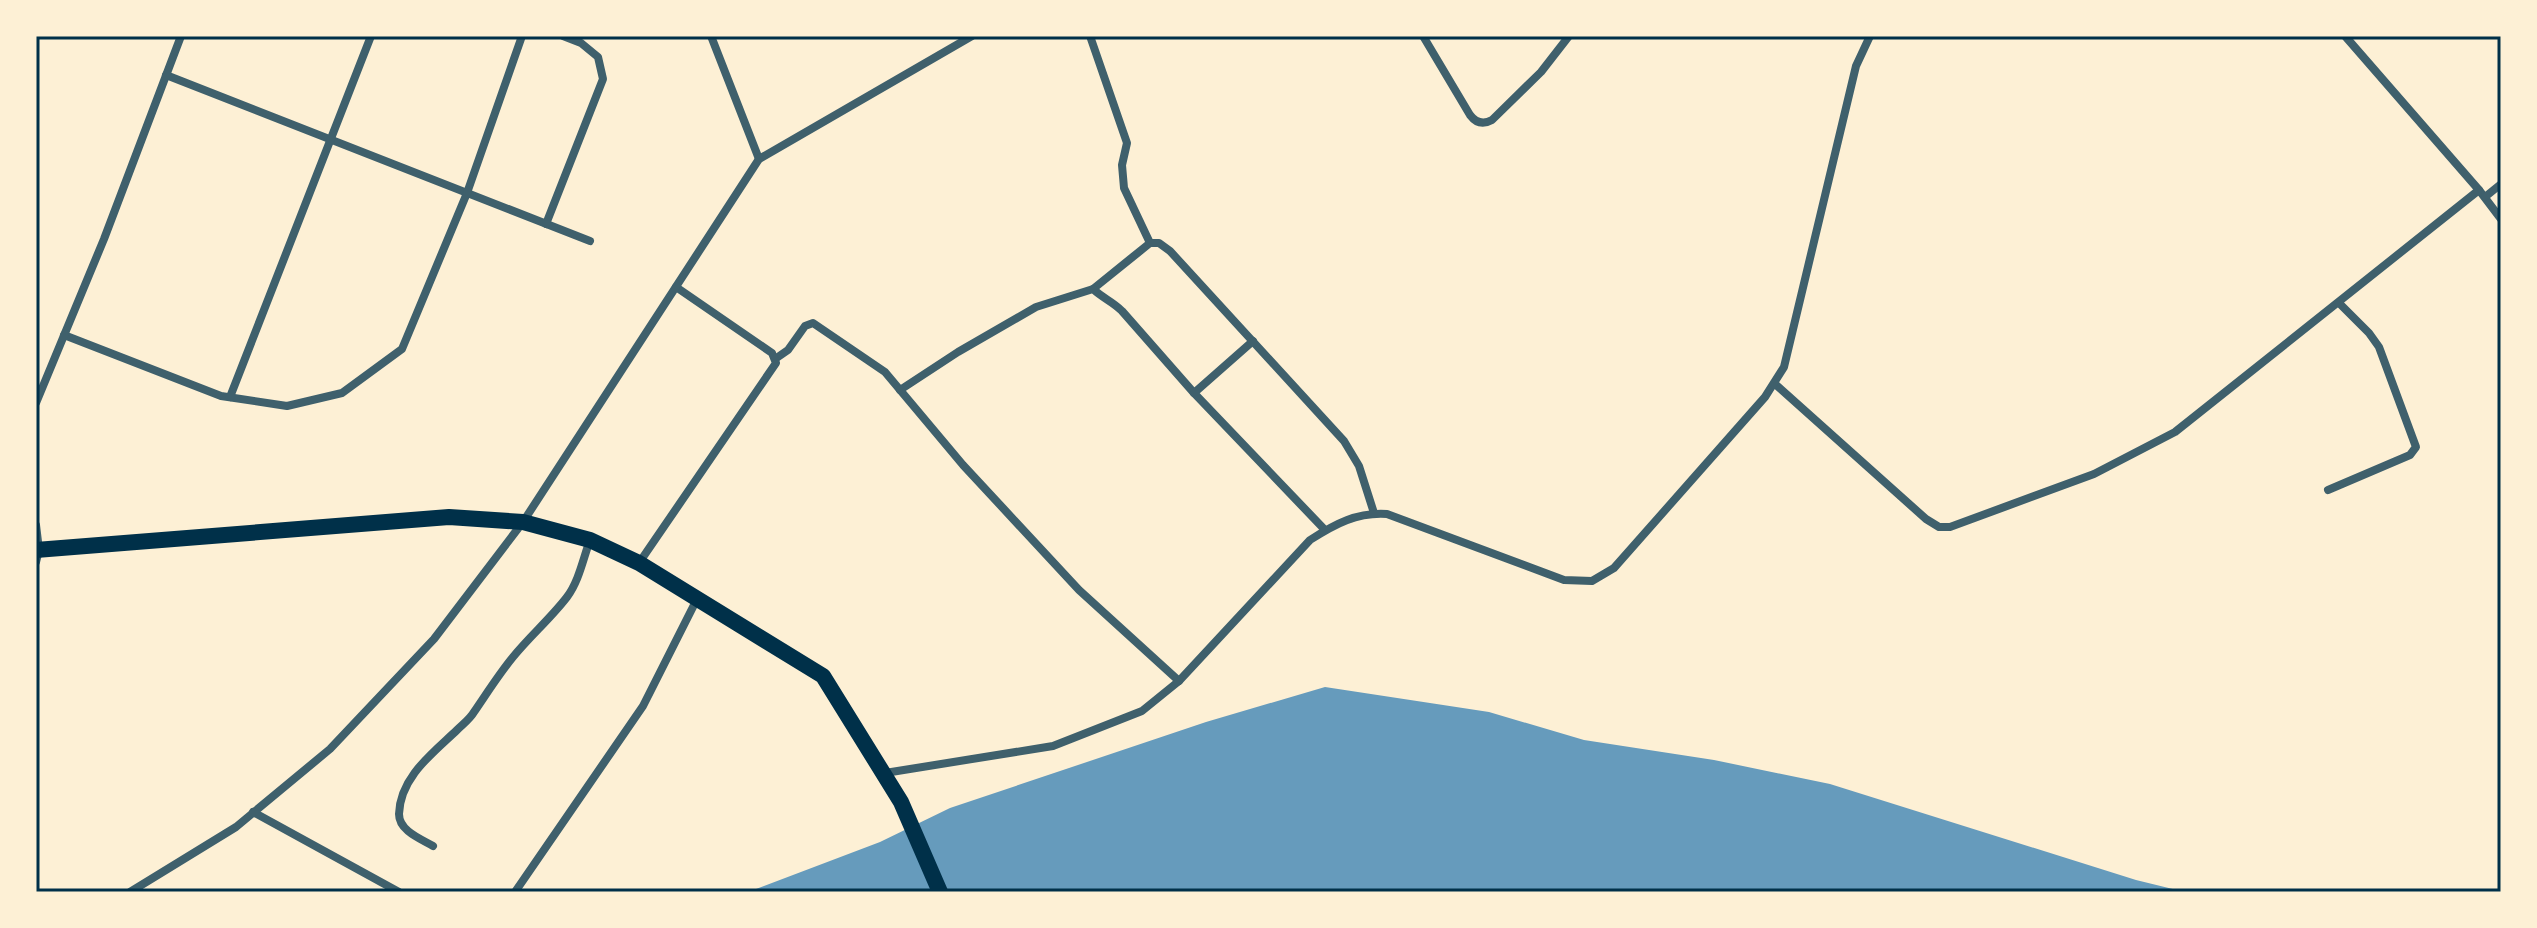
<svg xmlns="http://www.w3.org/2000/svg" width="2537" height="928" viewBox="0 0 2537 928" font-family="'Work Sans',sans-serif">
<rect width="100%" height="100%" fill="#fdf0d5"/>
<path fill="#669bbc" d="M1325 687 1489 712 1584 740 1714 760 1830 784 2136 880 2185 892H748L880 842 950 808 1206 722Z"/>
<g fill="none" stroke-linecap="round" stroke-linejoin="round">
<g stroke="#3f606c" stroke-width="8">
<path d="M711 36 759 159"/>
<path d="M1090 36 1127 143 1122 165 1124 188 1150 243"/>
<path d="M1423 36 1470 115C1476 123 1483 125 1492 120L1541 72 1569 36"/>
<path d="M2345 36 2479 190 2501 219"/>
<path d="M166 75 590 241"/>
<path d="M2485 197 2501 184"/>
<path d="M546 224 603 79 598 57 581 43 563 36"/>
<path d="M1093 289 1150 243H1159L1170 251 1344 441 1359 466 1374 513"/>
<path d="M64 335 221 396 287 406 342 393 402 349 467 193 522 36"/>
<path d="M775 359 788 350 805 326 813 323 885 372 963 465 1079 590 1179 681"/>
<path d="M1775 384 1926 519 1939 527H1950L2094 474 2175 432 2479 190"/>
<path d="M900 390 958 352 1036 307 1093 289C1104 299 1112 301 1122 311L1194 393 1325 530"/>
<path d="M1194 393 1253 341"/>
<path d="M230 397 371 36"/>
<path d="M36 403 104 239 181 36"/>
<path d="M2328 490 2410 455 2416 447 2379 347 2369 333 2339 303"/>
<path d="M36 525 39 550 36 562"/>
<path d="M639 563 776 363 772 353 676 287"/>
<path d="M885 773 1053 746 1142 711 1179 681 1310 540C1335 524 1357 512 1387 514L1564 580 1592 581 1614 568 1765 397 1784 367 1856 66 1870 36"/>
<path d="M253 812 399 892"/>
<path d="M433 846C421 839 399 831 399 814 400 777 433 753 457 730 463 724 470 719 474 712 487 693 499 674 513 657 530 636 551 618 567 597 579 581 583 559 590 540"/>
<path d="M130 892 236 827 330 749 434 639 523 522 759 159 972 36"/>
<path d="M515 892 643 706 697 599"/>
</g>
<path stroke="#003049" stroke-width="16" d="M36 550 449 517 523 522 590 540 639 563 823 676 901 802 940 892"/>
</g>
<rect width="2537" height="928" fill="none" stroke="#fdf0d5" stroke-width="76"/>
<rect x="38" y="38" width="2461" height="852" fill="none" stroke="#003049" stroke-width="3"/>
</svg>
